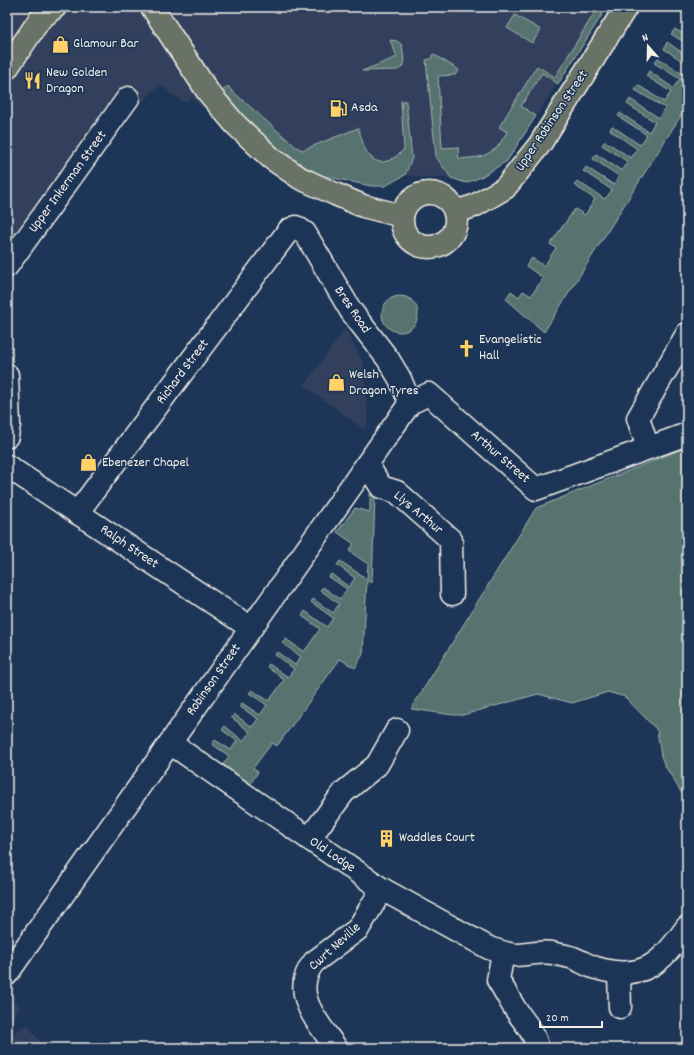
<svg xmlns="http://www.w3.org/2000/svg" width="694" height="1055" viewBox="0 0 694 1055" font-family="Dekko,sans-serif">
<rect width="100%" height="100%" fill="#1d3557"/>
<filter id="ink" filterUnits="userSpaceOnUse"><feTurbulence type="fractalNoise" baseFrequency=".025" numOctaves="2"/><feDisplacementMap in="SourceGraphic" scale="8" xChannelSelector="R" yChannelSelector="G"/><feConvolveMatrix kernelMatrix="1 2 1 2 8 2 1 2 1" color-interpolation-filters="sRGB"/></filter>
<g filter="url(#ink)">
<g fill="#31415d">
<path d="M7 7H607L507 161 481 177 466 183 451 178H425L405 175 385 186H371L324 176 220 92 204 110 192 97 188 101H182L170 93 160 84 133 112 7 273Z"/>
<path d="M345 329 363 362 368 419 365 430 304 386Z"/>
<path d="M7 997 21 1007 7 1022Z"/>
<path d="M27 1024 40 1042 32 1048H7V1027L13 1034Z"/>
</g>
<g fill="#567370" stroke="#a5b2ac">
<path d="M598 7H607L558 84 542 73 521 106 536 116 507 161 481 177 466 183 451 178 436 157 426 60 431 59 433 54 459 70 455 75 438 76 442 148 458 147 459 159 479 157 487 154 497 148 507 132 499 127 537 66 555 77Z"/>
<path d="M515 15 541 30 532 43 507 28Z"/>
<path d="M675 29 687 36V44L671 34Z"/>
<path d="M390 40 397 41 402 45 404 61 402 67 398 70 362 71 397 57Z"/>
<path d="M667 42 687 56V64L664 49Z"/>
<path d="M658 58 684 75 687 72V106L544 332 506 299 511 291 519 297 523 291 531 296 543 278 526 266 532 258 544 266 556 248 550 244 575 209 585 215 595 199 574 185 577 181 605 199 612 190 583 171 586 167 614 185 619 176 593 159 596 154 622 171 628 162 602 145 605 141 631 158 637 149 610 130 612 126 640 145 647 135 618 116 620 113 649 132 655 122 627 104 630 99 659 118 665 108 635 90 638 85 664 102 671 92 646 76 649 71 673 88 680 79 654 63Z"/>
<path d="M228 86 231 90 296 147 303 150 358 128C361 135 364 150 369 155 380 169 395 159 404 149L401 101H406L412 158 405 175 385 186H371L324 176 299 164 257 132 233 107 221 92Z"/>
<circle cx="400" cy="314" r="18"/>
<path d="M687 447V797L681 792 665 766 661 756 657 730 625 697 608 692 572 703 538 694 463 715H453L411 709 536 508Z"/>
<path d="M370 494 375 497 372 583 367 580 363 654 355 668 340 659 277 746 272 743 253 768 258 772 249 786 222 766 229 756 212 744 215 740 231 750 237 741 222 730 225 726 243 741 250 732 231 717 234 714 252 727 258 719 239 706 242 703 260 715 267 705 249 693 252 690 269 701 284 680 267 667 269 664 288 677 294 669 275 655 277 652 295 665 301 657 282 643 286 639 304 652 320 629 302 616 305 611 327 627 333 618 311 602 313 599 333 613 339 604 320 590 323 587 340 599 347 589 329 577 331 574 349 587 355 578 337 565 340 561 367 579 368 564 349 551 354 544 337 532 355 508 370 512Z"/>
</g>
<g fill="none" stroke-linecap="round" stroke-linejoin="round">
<defs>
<g id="minor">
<path d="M7 266 128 98"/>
<path d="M7 375 9 425 7 436"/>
<path d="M648 448 638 418 687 334"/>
<path d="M367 464 381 487 397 492 451 540 452 594"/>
<path d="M7 466 251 628"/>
<path d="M77 513 289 230 296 227 305 233 351 311 388 359 400 379 410 403"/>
<path d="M170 743 382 889 489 948C498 951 506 954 516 955 528 955 540 951 552 953 559 955 567 956 573 958 581 961 588 966 596 968 644 982 661 963 687 927"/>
<path d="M309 839 344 792 377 765 397 730"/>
<path d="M503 953 498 980C504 989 509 999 514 1007 522 1020 536 1033 537 1048"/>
<path d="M7 974 410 403 429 394 536 489 687 434"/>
<path d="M619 974 620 1007"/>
<path d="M336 1048C318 1022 289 993 314 962L358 929 382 889"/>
</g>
<g id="major">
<path d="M152 7 208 92 235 124 271 158 300 178 335 194 363 206 402 216"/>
<path d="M7 68 40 19 55 7"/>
<circle cx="429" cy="220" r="27"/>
<path d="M455 212 474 206 505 188 521 168 540 144 626 7"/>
</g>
</defs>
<use href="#minor" stroke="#f4f1e8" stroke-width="25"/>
<use href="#major" stroke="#f4f1e8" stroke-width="25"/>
<use href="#minor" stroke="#1d3557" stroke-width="22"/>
<use href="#major" stroke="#697266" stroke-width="22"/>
</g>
</g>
<defs>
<symbol id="shop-bare" viewBox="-9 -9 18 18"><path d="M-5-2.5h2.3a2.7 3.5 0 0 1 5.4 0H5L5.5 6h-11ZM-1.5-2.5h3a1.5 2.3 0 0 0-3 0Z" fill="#ffd166" stroke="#1d3557" stroke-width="2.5" paint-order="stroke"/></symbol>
<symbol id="restaurant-bare" viewBox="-9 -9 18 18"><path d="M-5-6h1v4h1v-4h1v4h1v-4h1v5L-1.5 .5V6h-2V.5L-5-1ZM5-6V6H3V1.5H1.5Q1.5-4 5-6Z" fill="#ffd166" stroke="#1d3557" stroke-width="2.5" paint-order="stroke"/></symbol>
<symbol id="fuel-bare" viewBox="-9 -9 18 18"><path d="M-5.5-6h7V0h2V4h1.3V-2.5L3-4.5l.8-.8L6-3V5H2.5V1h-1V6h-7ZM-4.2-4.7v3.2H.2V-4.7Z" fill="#ffd166" stroke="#1d3557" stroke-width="2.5" paint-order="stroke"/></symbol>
<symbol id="church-bare" viewBox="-9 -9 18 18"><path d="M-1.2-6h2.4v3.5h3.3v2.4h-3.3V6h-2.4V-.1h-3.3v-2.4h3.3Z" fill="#ffd166" stroke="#1d3557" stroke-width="2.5" paint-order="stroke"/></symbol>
<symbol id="building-bare" viewBox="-9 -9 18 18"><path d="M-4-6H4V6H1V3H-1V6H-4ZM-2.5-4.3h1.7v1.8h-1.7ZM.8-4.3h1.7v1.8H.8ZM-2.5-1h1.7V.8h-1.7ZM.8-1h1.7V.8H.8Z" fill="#ffd166" stroke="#1d3557" stroke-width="2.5" paint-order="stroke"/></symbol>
</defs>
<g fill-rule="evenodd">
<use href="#shop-bare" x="48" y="32" width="25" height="25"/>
<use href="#restaurant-bare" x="20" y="68" width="25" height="25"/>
<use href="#fuel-bare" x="326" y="96" width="25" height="25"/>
<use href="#church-bare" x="454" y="336" width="25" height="25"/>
<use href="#shop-bare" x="324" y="370" width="25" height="25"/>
<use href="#shop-bare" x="76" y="450" width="25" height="25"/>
<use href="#building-bare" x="374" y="826" width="25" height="25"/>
</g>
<g text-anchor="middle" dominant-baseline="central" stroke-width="3" stroke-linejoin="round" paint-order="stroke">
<g font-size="14" fill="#f4f1e8" stroke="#1d3557" text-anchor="start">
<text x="73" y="44">Glamour Bar</text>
<text x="46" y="73">New Golden<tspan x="46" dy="16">Dragon</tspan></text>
<text x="351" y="108">Asda</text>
<text x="479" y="340">Evangelistic<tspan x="479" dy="16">Hall</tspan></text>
<text x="349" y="375">Welsh<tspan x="349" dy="16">Dragon Tyres</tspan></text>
<text x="102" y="463">Ebenezer Chapel</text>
<text x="399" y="838">Waddles Court</text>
</g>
<g font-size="14" fill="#f4f1e8" stroke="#1d3557">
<text transform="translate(552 121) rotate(-56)">Upper Robinson Street</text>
<text transform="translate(68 182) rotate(-54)">Upper Inkerman Street</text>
<text transform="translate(352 310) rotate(56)">Bres Road</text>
<text transform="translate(183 372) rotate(-53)">Richard Street</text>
<text transform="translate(500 457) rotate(41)">Arthur Street</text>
<text transform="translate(418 513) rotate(40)">Llys Arthur</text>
<text transform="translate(129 547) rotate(34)">Ralph Street</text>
<text transform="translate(214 680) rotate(-55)">Robinson Street</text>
<text transform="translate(332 855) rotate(34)">Old Lodge</text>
<text transform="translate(335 947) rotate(-42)">Cwrt Neville</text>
</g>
</g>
<rect width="694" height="1055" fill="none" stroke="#1d3557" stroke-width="24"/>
<rect x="12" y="12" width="670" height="1031" fill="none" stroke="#f4f1e8" stroke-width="1.5" filter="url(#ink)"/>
<g transform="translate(648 46) rotate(340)" stroke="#1d3557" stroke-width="3" paint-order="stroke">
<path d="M0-3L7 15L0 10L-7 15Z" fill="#f4f1e8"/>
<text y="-6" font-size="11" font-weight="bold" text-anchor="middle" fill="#f4f1e8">N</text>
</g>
<path d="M540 1021v6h62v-6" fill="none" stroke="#f4f1e8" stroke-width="2"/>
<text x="546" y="1021" font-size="12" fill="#f4f1e8" stroke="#1d3557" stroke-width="3" paint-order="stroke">20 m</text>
</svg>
